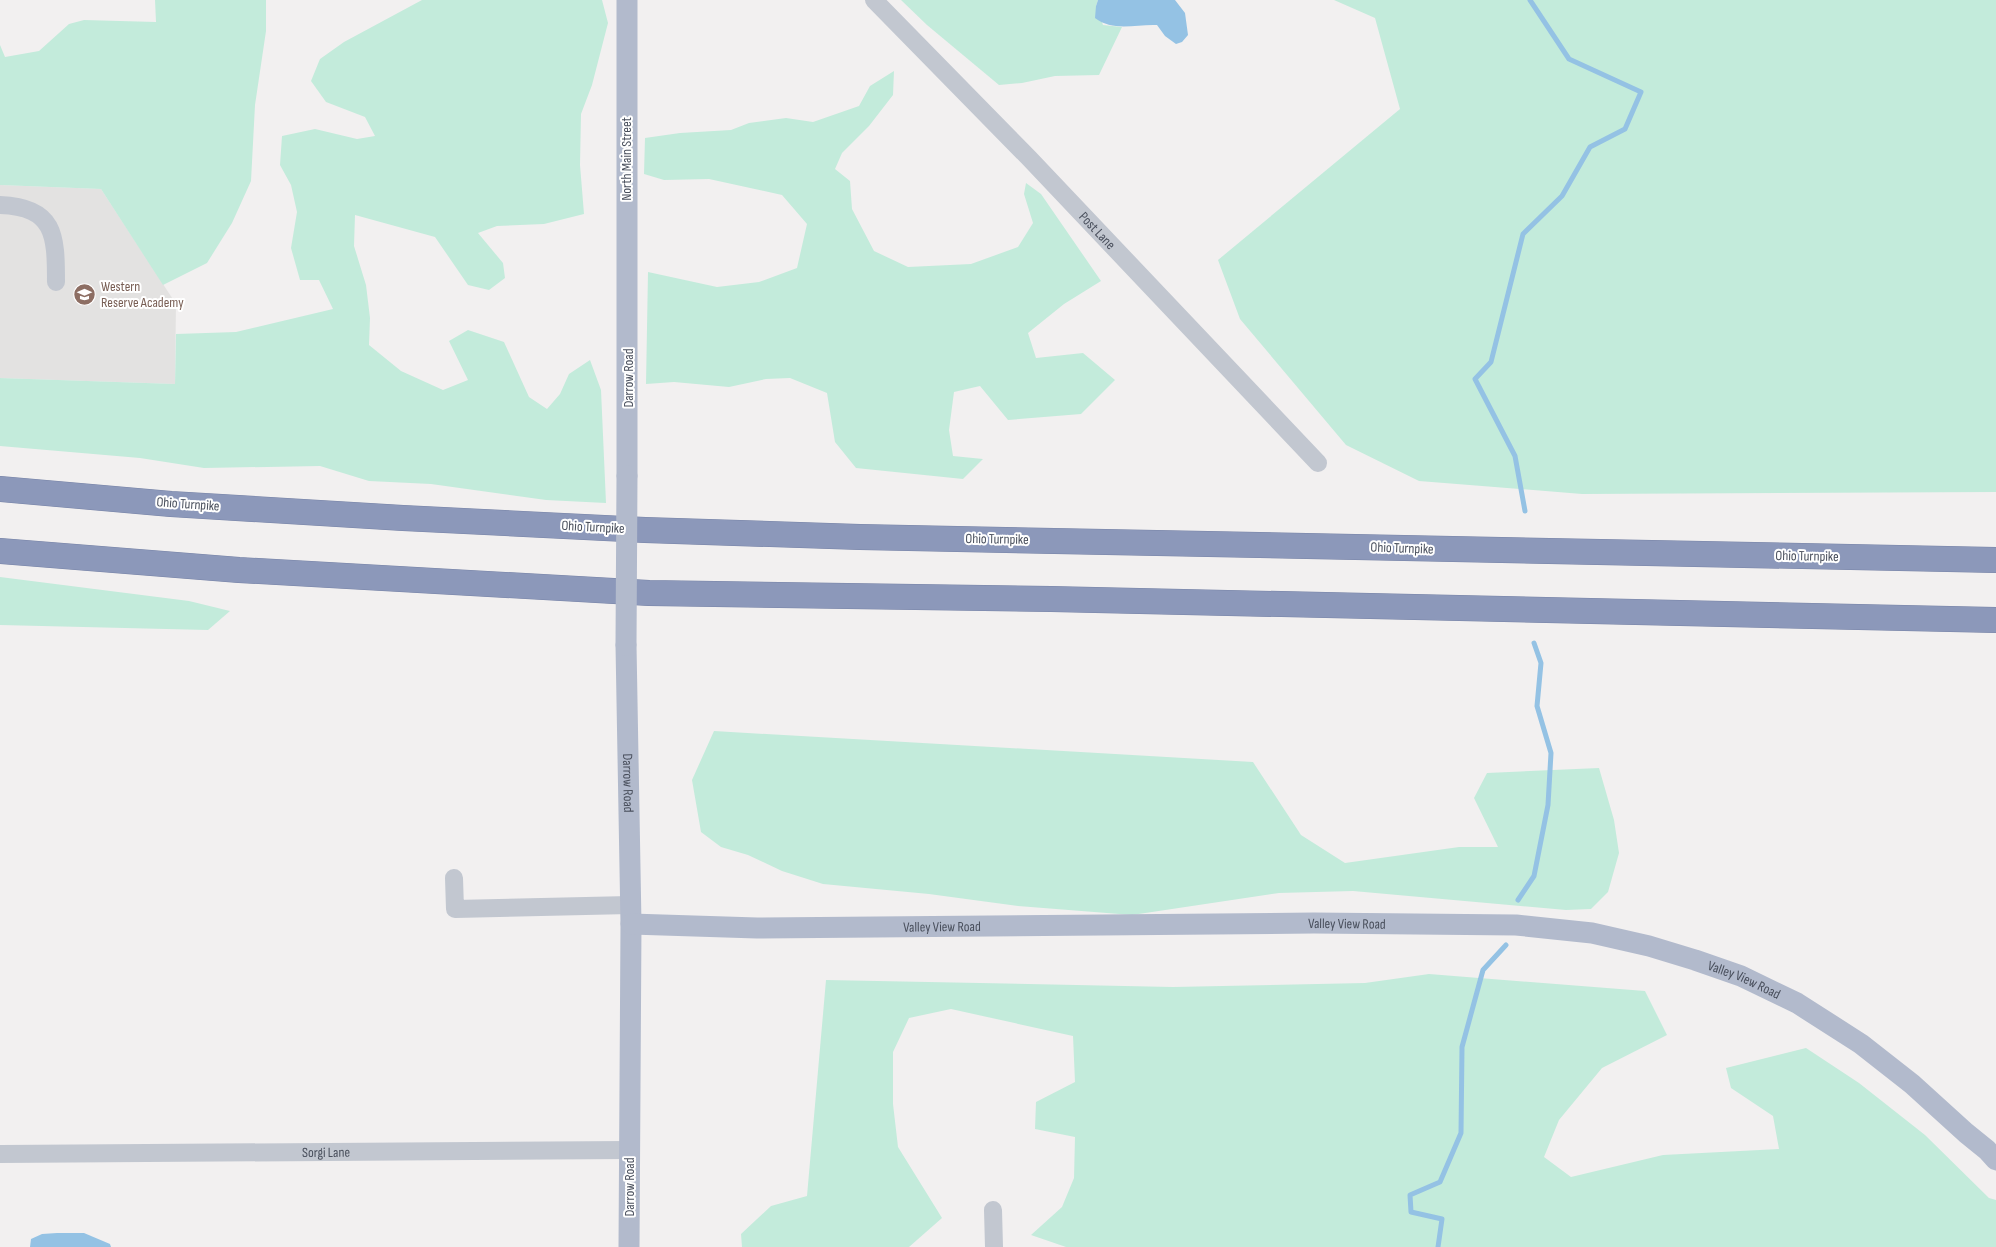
<svg xmlns="http://www.w3.org/2000/svg" width="1996" height="1247" viewBox="0 0 1996 1247" font-family="'Sofia Sans Condensed',sans-serif">
<rect width="100%" height="100%" fill="#f2f0f0"/>
<path fill="#e3e2e1" d="M0 185 101 189 176 304 175 384 0 378Z"/>
<g fill="#c3ebdb">
<path d="M155 0H266V31L255 105 251 181 232 223 207 263 163 285 101 189 0 185V45L5 57 39 51 69 24 84 20 156 22Z"/>
<path d="M422 0H602L608 23 592 85 581 114 580 165 584 214 544 224 497 226 478 233 503 263 505 278 489 290 468 285 435 237 355 215 354 246 366 285 370 318 369 345 401 371 443 390 468 380 449 341 468 330 504 342 529 397 547 409 560 394 569 374 590 360 601 390 606 503 546 500 431 484 369 481 320 466 204 468 140 458 0 446V378L175 384 176 334 236 332 333 309 319 280H300L291 248 297 212 291 185 280 165 282 136 315 129 357 139 375 136 365 117 326 102 311 81 320 59 344 42Z"/>
<path d="M901 0H1098L1096 6 1103 25 1122 27 1099 75 1055 76 1022 83 999 85 927 25Z"/>
<path d="M1334 0H1996V492L1582 494 1419 481 1346 445 1240 319 1218 260 1400 109 1375 18Z"/>
<path d="M894 71 893 95 869 126 842 153 835 169 850 181 852 209 874 251 908 267 971 264 1018 247 1033 223 1024 194 1026 183 1041 194 1101 281 1064 304 1028 333 1036 358 1083 353 1115 380 1081 414 1008 420 980 386 954 392 949 430 953 456 983 459 963 479 856 468 835 442 827 393 790 378 766 379 729 387 674 382 646 384 648 272 717 287 759 282 797 268 807 224 782 195 709 179 664 180 644 174 645 138 680 133 731 130 749 123 786 118 813 122 859 106 870 86Z"/>
<path d="M0 577 189 601 230 611 208 630 0 625Z"/>
<path d="M714 731 1253 762 1301 835 1345 863 1459 847H1498L1474 798 1487 773 1599 768 1614 820 1619 853 1608 892 1591 909 1566 910 1353 891 1279 893 1132 915 1018 906 929 894 823 884 782 871 748 855 721 847 701 832 692 780Z"/>
<path d="M1429 974 1645 991 1667 1035 1602 1068 1559 1120 1544 1157 1571 1177 1663 1155 1779 1149 1773 1116 1731 1088 1726 1068 1806 1048 1859 1083 1925 1135 1989 1198 1996 1200V1247H1066L1031 1235 1062 1207 1074 1178 1075 1137 1035 1129 1036 1102 1075 1082 1073 1036 951 1009 909 1018 893 1052V1104L898 1147 942 1218 909 1247H742L741 1234 771 1206 807 1196 826 980 1173 987 1365 983Z"/>
</g>
<g fill="#94c2e4">
<path d="M1098 0H1175L1185 13 1188 35 1182 42 1176 44 1165 36 1157 25C1136 24 1113 32 1095 18L1096 6Z"/>
<path d="M57 1233H84L110 1244 111 1247H30L31 1239 42 1234Z"/>
</g>
<g fill="none" stroke-linecap="round" stroke-linejoin="round">
<g stroke="#94c2e4" stroke-width="5">
<path d="M1525 511 1515 456 1475 379 1491 362 1523 234 1562 196 1590 147 1625 129 1641 92 1569 59 1530 0"/>
<path d="M1518 900 1534 876 1548 805 1551 753 1537 706 1541 663 1534 643"/>
<path d="M1438 1247 1442 1219 1411 1212 1410 1195 1440 1182 1461 1133 1462 1047 1483 970 1506 945"/>
</g>
<defs>
<g id="highway">
<path d="M0 489 171 504 403 518 645 530 860 537 1996 560"/>
<path d="M0 551 239 570 649 593 1051 599 1996 620"/>
</g>
</defs>
<use href="#highway" stroke="#7783a6" stroke-width="26"/>
<g stroke="#c2c7d0" stroke-width="18">
<path id="s1" d="M874 0 1029 158 1318 463"/>
<path d="M0 205C55 207 56 235 56 282"/>
<path d="M454 878 455 909 630 905"/>
<path id="s2" d="M0 1154 629 1150"/>
<path d="M993 1210 994 1247"/>
</g>
<g stroke="#b2bacc" stroke-width="21">
<path d="M627 0V476"/>
<path id="s3" d="M626 645 631 924 629 1247"/>
<path id="s4" d="M631 924 757 928 1314 923 1516 925 1592 933 1649 946 1695 960 1741 976 1797 1003 1861 1044 1912 1084 1966 1133 1987 1150 1996 1160"/>
</g>
<use href="#highway" stroke="#8c98ba" stroke-width="25"/>
<path stroke="#b2bacc" stroke-width="21" d="M626 645 627 476"/>
</g>
<defs>
<symbol id="university-disc" viewBox="-11 -11 22 22"><circle r="9.5" fill="#8d6e63" stroke="#fff"/><path d="M0-5L7-2L0 1L-7-2ZM-4 1L0 2.5L4 1V4Q0 6-4 4Z" fill="#fff"/></symbol>
</defs>
<g fill-rule="evenodd">
<use href="#university-disc" x="72" y="282" width="25" height="25"/>
</g>
<g text-anchor="middle" dominant-baseline="central" stroke-width="4" stroke-linejoin="round" paint-order="stroke">
<g font-size="14" fill="#494f5c" stroke="#fff">
<text transform="translate(626 159) rotate(-90)">North Main Street</text>
<text stroke="none"><textPath href="#s1" startOffset="321">Post Lane</textPath></text>
<text transform="translate(628 378) rotate(-90)">Darrow Road</text>
<text transform="translate(188 504) rotate(4)">Ohio Turnpike</text>
<text transform="translate(593 527) rotate(3)">Ohio Turnpike</text>
<text transform="translate(997 539) rotate(1)">Ohio Turnpike</text>
<text transform="translate(1402 548) rotate(2)">Ohio Turnpike</text>
<text transform="translate(1807 556) rotate(1)">Ohio Turnpike</text>
<text stroke="none"><textPath href="#s3" startOffset="138">Darrow Road</textPath></text>
<text stroke="none"><textPath href="#s4" startOffset="716">Valley View Road</textPath></text>
<text stroke="none"><textPath href="#s4" startOffset="311">Valley View Road</textPath></text>
<text stroke="none"><textPath href="#s4" startOffset="1121">Valley View Road</textPath></text>
<text stroke="none"><textPath href="#s2" startOffset="326">Sorgi Lane</textPath></text>
<text transform="translate(629 1187) rotate(-90)">Darrow Road</text>
</g>
<g font-size="14" fill="#785e54" stroke="#fff" text-anchor="start">
<text x="101" y="286">Western<tspan x="101" dy="16">Reserve Academy</tspan></text>
</g>
</g>
</svg>
